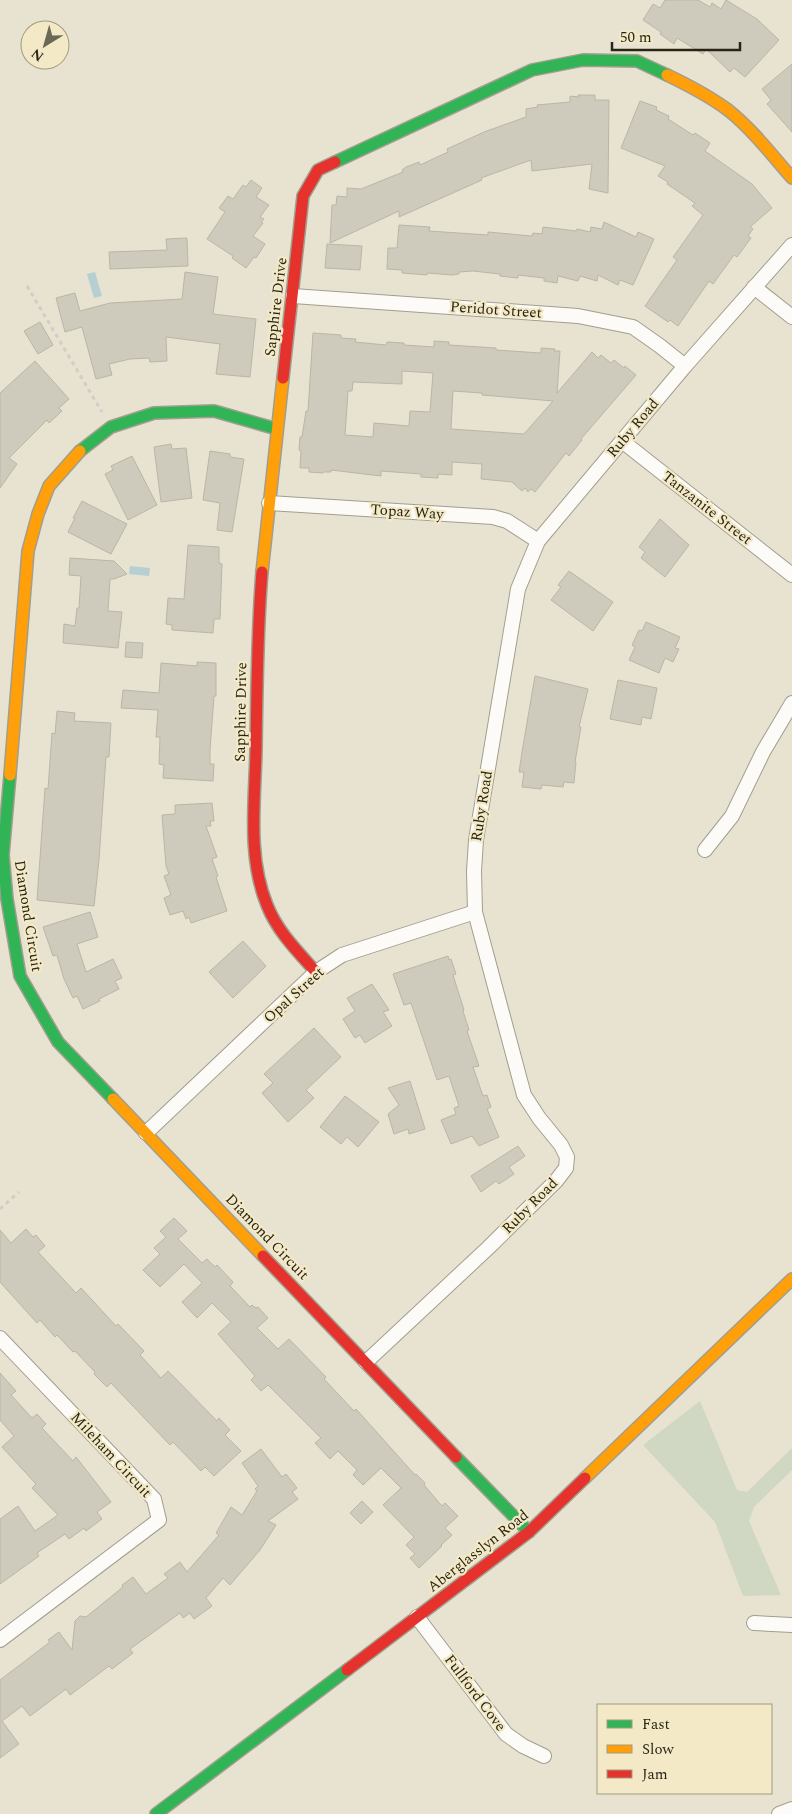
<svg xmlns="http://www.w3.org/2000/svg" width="792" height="1814" viewBox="0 0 792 1814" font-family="Spectral,serif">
<rect width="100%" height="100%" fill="#e8e3d0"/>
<path fill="#d0d7c2" d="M700 1401 737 1490 747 1492 792 1448V1470L754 1507 749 1521 781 1595 743 1596 715 1522 643 1445Z"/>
<g fill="#b5cfd2">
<path d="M95 272 102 296 94 298 87 274Z"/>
<path d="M130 566 150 568 149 576 129 574Z"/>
</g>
<g fill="#cfcbbc" stroke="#bab6a7" fill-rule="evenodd">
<path d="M665 0H698L710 7 712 3 721 9 726 0 757 19 779 40 745 77 734 68 730 72 706 49 703 54 677 38 674 44 660 34 661 32 643 20 653 4 660 8Z"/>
<path d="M792 64V132L767 104 771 100 762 89Z"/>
<path d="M578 95H595V100H609L608 193 589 189 592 164 532 171 531 160 481 178 482 180 399 217V211L330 243 332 205H336L337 196 347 197V188L361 189 403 172 402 170 406 167 419 162 420 165 448 152 447 149 484 132 526 117V109L538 107 537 105 570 102V96L579 97Z"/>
<path d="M640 101 657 107 656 110 669 116 668 119 693 135 695 133 710 143 705 151 752 184 772 208 750 227 753 229 748 236 751 238 737 257 734 255 713 284 709 281 678 326 670 320 668 322 645 306 677 260 673 257 703 215 692 206 695 203 667 184 668 182 658 176 665 166 621 148Z"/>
<path d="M251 180 262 188 256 197 269 205 260 217 264 219 261 222 263 223 253 236 265 244 256 258 254 257 246 268 232 258 233 256 207 239 225 212 219 208 228 196 233 199 243 185 246 187Z"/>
<path d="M604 222 636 237 638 232 654 239 633 285 620 280 618 285 598 275 597 281 580 276 578 281 558 276 557 283 544 281V278L518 275V278L500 276V274L473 271 459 272V274L452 275 427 273V275L402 273V270L387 269 388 248H397L399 225 430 227 429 231 488 235V232L532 236 533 233 542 234 543 227 576 231 577 229 590 232 591 227 602 229Z"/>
<path d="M187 238 188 266 110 269 109 252 167 250 166 239Z"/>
<path d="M327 244 362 246 360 270 325 268Z"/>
<path d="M185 272 218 277 213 314 256 319 250 377 216 374 220 344 166 337 167 361 150 362 149 358 130 359 109 364 112 375 96 379 82 327 65 332 56 298 75 293 80 311 110 303 182 299Z"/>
<path d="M40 322 53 345 38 354 24 331Z"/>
<path d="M313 333 341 335V338L356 339 355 342 386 345 387 342 404 343V345L434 347V341L449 342V345L496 348V350L541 353V348L555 349 554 351H560L557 393 592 352 598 358 601 355 611 363 614 360 624 368 625 366 636 375 581 439 582 440 569 456 566 453 535 492 531 489 528 492 525 488 522 491 512 482 481 479 482 464 452 462V475L438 474V478L421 477V474L381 471V476L331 470V472H323V473L309 472V468H300L301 451 299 450 300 437H302L306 411H308ZM402 371 433 373 430 412 410 411 409 426 374 423 373 437 345 435 348 391H352L353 382 402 384ZM453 391 482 393V395L553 401 524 434 451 429Z"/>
<path d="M35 361 69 399 59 408 62 411 49 423 47 420 9 458 17 464 0 488V393Z"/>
<path d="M171 444 172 449 186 448 192 498 161 502 154 447Z"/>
<path d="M210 451 230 454V457L244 459 232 532 217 530 220 503 203 500Z"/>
<path d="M132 456 157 505 128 520 105 474 113 470 111 466Z"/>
<path d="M82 501 127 524 111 554 68 532 75 518H73Z"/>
<path d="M660 519 689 545 665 577 641 558 645 552 639 547Z"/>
<path d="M188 545 219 547V563L222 564 220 619H214L213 633 172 630V625L166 624 168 598 184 599Z"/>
<path d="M70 558 114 561 127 574 114 579H110L108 611 122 612 118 648 63 643 64 624 75 626 77 608H79L81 576 69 575Z"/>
<path d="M569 571 613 602 593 631 551 600 561 587 558 585Z"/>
<path d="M646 622 680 637 675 648 679 649 673 662 665 658 659 673 629 660 635 647 632 645 639 630 642 631Z"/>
<path d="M126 642 143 643 142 658 125 657Z"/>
<path d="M197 662 216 663V696H214L210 750V764H214L213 781 163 778 164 765 159 764 160 737H156L158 710 121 708 123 690 159 693 161 663 197 666Z"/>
<path d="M535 676 588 689 579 727H581L575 762H576L574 783 564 782 563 787 542 785 541 789 522 787 524 772H519L522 752Z"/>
<path d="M618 680 657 688 651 719 642 717 641 725 610 719Z"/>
<path d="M57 711 75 713 74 721 111 723 109 757H106L99 860 94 906 37 900 45 788 48 789 52 733 55 734Z"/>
<path d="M212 803 214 821H210L211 826H206L217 857 212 859 218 876 216 877 227 911 191 923 189 917 186 919 183 911 170 915 164 898 171 895 164 876 169 874 166 866 162 815 175 814V805Z"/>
<path d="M90 912 98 937 77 944 86 972 113 959 122 978 115 981 119 989 99 999 100 1001 83 1009 77 996 73 998 64 979 57 955 53 956 43 927Z"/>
<path d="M243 941 266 966 233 998 209 972Z"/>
<path d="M448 956 449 960 451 959 456 974 453 975 464 1010 463 1011 469 1030 467 1031 479 1066 473 1067 483 1096 487 1095 491 1107 487 1109 499 1137 479 1146 472 1136 451 1144 441 1120 456 1114 454 1108 459 1106 449 1076 437 1080 411 1003 404 1005 393 974Z"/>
<path d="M372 984 389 1010 383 1012 392 1026 365 1043 360 1035 355 1038 343 1019 355 1011 347 998Z"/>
<path d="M314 1028 341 1057 306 1090 314 1098 288 1122 262 1093 273 1083 264 1074Z"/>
<path d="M410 1081 425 1129 409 1134 408 1129 394 1134 388 1114 399 1105 388 1088Z"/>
<path d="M345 1096 379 1122 358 1147 347 1137 341 1144 320 1127Z"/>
<path d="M518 1146 525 1156 509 1167 514 1174 499 1184 496 1181 481 1192 471 1176Z"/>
<path d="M174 1218 187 1231 178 1239 202 1263 207 1259 215 1267 217 1265 233 1282 230 1286 250 1307 252 1305 256 1308 258 1307 268 1318 257 1328 278 1349 289 1339 326 1377 324 1379 354 1411 356 1409 415 1475 416 1474 425 1483 424 1485 442 1506 445 1503 458 1516 445 1528 452 1535 441 1545 442 1546 419 1568 410 1558 415 1554 406 1545 414 1537 383 1505 401 1488 381 1468 363 1485 353 1475 357 1470 338 1451 330 1459 315 1443 321 1438 268 1385 261 1391 251 1380 255 1376 218 1334 231 1322 212 1303 197 1318 182 1302 202 1283 184 1264 160 1287 143 1270 160 1254 154 1248 166 1237 160 1231Z"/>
<path d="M26 1229 33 1237 36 1235 45 1246 38 1252 76 1293 81 1288 116 1326 118 1324 144 1351 140 1355 161 1378 168 1371 217 1421 219 1418 230 1430 225 1435 241 1451 214 1476 205 1467 201 1471 173 1442 170 1445 111 1383 107 1387 94 1374 95 1372 75 1351 73 1352 57 1335 55 1337 40 1320 37 1323 0 1282V1230L11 1243Z"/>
<path d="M0 1373 16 1391 11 1395 32 1418 37 1414 46 1424 42 1428 73 1461 76 1457 111 1502 97 1512 102 1519 86 1531 84 1528 69 1539 65 1534 37 1553 39 1556 0 1584V1519L18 1506 35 1531 58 1515 32 1488 36 1484 2 1447 14 1436 0 1420Z"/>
<path d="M261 1449 282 1477 286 1474 297 1488 292 1492 298 1499 268 1521 276 1525 260 1550 230 1585 223 1578 206 1598 212 1606 194 1619 190 1613 183 1618 180 1613 130 1649 133 1653 112 1669 109 1666 70 1695 66 1689 30 1716 22 1706 2 1721 19 1744 0 1758V1680L50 1642 48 1640 59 1632 72 1650 75 1621 80 1616 86 1617 123 1587 122 1585 133 1577 146 1594 168 1578 164 1574 180 1562 187 1572 219 1535 216 1533 231 1507 242 1515 257 1491 255 1489 258 1486 242 1463Z"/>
<path d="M362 1501 373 1512 361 1524 350 1513Z"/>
</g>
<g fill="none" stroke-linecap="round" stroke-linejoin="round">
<defs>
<g id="street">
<path d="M754 287 792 317"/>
<path d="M293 296 578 316 633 327 660 346 685 366"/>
<path d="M622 441 792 575"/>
<path d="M269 503 493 517 507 521 538 541"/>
<path d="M705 850 732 816 763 752 792 703"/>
<path d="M146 1133 316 972 342 955 475 912"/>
<path d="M0 1338 154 1499 159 1520 0 1640"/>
<path d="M366 1362 488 1248 556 1181 566 1168 567 1157 561 1145 539 1118 524 1095 475 912 474 871 476 840 516 601 518 589 538 541 685 366 792 245"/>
<path d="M417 1617 506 1734 523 1746 544 1756"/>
<path d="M754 1623 792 1625"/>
<path d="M779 1814 792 1809"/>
</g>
<g id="fast">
<path d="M335 162 532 70 583 60 637 61 667 75"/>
<path d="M80 451 111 427 154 413 214 411 277 429"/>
<path d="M10 775 3 855 7 899 20 976 58 1042 113 1099"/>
<path d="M456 1457 529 1532"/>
<path d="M156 1814 347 1670"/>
</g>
<g id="slow">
<path d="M667 75C688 85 709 96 728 110 752 129 772 155 792 178"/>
<path d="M262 572 283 378"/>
<path d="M10 775 28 551 38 514 49 486 80 451"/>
<path d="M113 1099 263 1256"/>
<path d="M585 1478 792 1279"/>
</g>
<g id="jam">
<path d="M283 378 303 196 318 170 335 162"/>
<path d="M262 572C257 631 257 691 256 750 255 801 247 856 267 905 277 931 298 952 316 972"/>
<path d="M263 1256 456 1457"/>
<path d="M347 1670 529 1532 585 1478"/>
</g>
</defs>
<use href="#street" stroke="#a29e8f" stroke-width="16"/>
<use href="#fast" stroke="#a29e8f" stroke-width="14"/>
<use href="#slow" stroke="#a29e8f" stroke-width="14"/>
<use href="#jam" stroke="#a29e8f" stroke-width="14"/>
<g stroke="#cfcec8" stroke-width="3" stroke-dasharray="4 4" stroke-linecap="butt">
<path d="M27 286 102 412"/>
<path d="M0 1209 19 1192"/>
</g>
<use href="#street" stroke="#fcfbf8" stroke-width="14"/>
<use href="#fast" stroke="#30b455" stroke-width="11"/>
<use href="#slow" stroke="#ff9f0a" stroke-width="11"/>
<use href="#jam" stroke="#e5322d" stroke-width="11"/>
</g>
<g text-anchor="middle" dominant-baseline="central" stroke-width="4.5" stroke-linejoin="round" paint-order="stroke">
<g font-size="15" fill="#282517" stroke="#f3e9c6">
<text transform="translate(276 307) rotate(-83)">Sapphire Drive</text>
<text transform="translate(496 310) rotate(4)">Peridot Street</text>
<text transform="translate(633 428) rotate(-50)">Ruby Road</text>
<text transform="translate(707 508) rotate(38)">Tanzanite Street</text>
<text transform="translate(407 512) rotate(4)">Topaz Way</text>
<text transform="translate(241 712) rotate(-89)">Sapphire Drive</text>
<text transform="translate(482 806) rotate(-81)">Ruby Road</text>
<text transform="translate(28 916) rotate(81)">Diamond Circuit</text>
<text transform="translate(294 995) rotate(-42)">Opal Street</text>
<text transform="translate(530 1206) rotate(-45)">Ruby Road</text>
<text transform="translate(267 1237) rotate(46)">Diamond Circuit</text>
<text transform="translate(111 1455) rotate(47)">Mileham Circuit</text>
<text transform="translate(478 1551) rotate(-38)">Aberglasslyn Road</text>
<text transform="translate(475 1693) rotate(53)">Fullford Cove</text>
</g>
</g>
<rect x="597" y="1704" width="175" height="90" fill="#f3e9c6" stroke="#a29b80"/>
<rect x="607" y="1720" width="25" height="8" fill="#30b455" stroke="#a29b80"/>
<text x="642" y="1729" font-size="15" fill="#282517">Fast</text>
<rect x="607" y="1745" width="25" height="8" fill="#ff9f0a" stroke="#a29b80"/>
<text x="642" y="1754" font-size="15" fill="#282517">Slow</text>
<rect x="607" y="1770" width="25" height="8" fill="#e5322d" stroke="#a29b80"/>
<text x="642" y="1779" font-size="15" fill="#282517">Jam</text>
<g transform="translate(45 45) rotate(217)"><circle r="24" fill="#f3e9c6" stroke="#a29b80"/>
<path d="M0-4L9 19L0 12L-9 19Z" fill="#6b6858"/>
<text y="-8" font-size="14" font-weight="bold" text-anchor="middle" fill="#282517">N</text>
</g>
<path d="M612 42v8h128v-8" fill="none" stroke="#282517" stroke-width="2.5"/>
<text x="620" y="42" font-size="15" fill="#282517" stroke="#f3e9c6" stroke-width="4" paint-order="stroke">50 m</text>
</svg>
